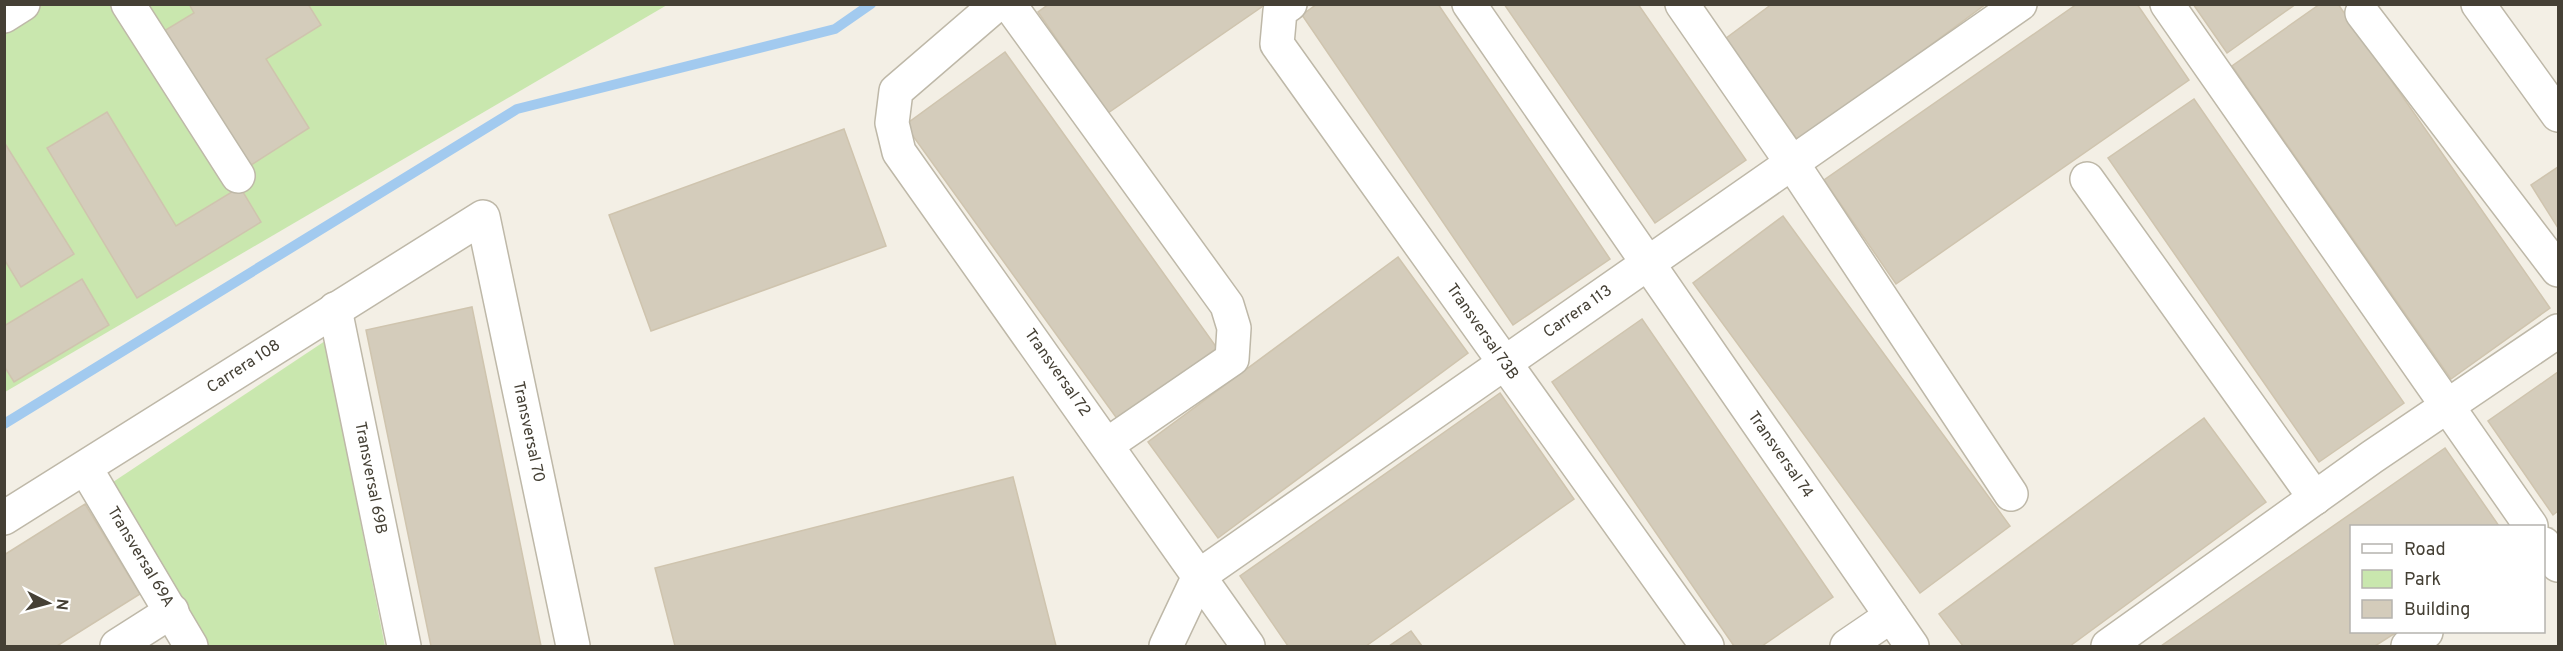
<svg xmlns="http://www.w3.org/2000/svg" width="2563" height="651" viewBox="0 0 2563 651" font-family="Overpass,sans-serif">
<rect width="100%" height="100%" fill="#f3efe5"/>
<g fill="#c9e7ae">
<path d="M4 5H667L5 392Z"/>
<path d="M325 341 385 646H193L95 494Z"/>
</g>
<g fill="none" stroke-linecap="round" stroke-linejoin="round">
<path stroke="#a2caef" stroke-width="10" d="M4 424 517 109 835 29 871 4"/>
</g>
<g fill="#d4ccbb" stroke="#cfc4ae" stroke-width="1.5">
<path d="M189 4H308L321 25 266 59 309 128 248 167 164 31 194 13Z"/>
<path d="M1049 4H1266L1108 113 1038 12Z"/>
<path d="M1317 4H1438L1610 259 1513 325 1302 15Z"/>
<path d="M1504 4H1638L1746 160 1655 223Z"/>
<path d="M1772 4H1986L1799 142 1725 39Z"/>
<path d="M2077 4H2137L2189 80 1896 284 1824 180Z"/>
<path d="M2193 4H2296L2227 53Z"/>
<path d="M2320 4H2338L2550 308 2451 379 2232 66Z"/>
<path d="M1005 52 1217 348 1118 420 905 125Z"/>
<path d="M2194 99 2404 403 2319 462 2108 158Z"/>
<path d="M107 112 176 226 240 187 261 222 137 298 47 148Z"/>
<path d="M844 129 886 246 651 331 609 215Z"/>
<path d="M4 142 74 254 21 287 4 259Z"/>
<path d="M2558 167V228L2531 185Z"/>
<path d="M1783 216 2010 526 1920 593 1693 283Z"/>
<path d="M1398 257 1468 353 1218 538 1148 442Z"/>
<path d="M82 279 109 325 14 382 4 366V326Z"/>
<path d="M472 307 541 646H431L366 330Z"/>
<path d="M1642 319 1833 597 1762 646H1734L1552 382Z"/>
<path d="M2558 372V511L2553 515 2488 421Z"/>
<path d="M1500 393 1574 499 1366 646H1288L1240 576Z"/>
<path d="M2204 418 2266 502 2070 646H1963L1939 614Z"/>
<path d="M2445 448 2499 526H2352V632H2397L2375 646H2161Z"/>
<path d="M1013 477 1056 646H675L655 568Z"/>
<path d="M85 504 140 594 57 646H4V555Z"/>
<path d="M1411 631 1422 646H1389Z"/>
</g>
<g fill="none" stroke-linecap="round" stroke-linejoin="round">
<defs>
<g id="minor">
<path d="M128 4 238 176"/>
<path d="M997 4 896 91 892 123 899 152 1248 646"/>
<path d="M1009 4 1227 305 1234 328 1232 359 1108 444"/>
<path d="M1290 4 1280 11 1277 44 1707 646"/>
<path d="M1469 4 1912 646"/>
<path d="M1682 4 1792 163 2011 494"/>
<path d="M2167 4 2531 526"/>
<path d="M2478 4 2558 115"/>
<path d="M2362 13 2558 270"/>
<path d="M4 16 23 4"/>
<path d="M2087 179 2315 498"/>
<path d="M335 309 404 646"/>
<path d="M86 469 191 646"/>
<path d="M4 518 483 217 573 646"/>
<path d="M2544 544 2558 565"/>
<path d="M117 646 172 611"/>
<path d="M1166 646 1199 576 2020 4"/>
<path d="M1847 646 1891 616"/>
<path d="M2108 646 2372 457 2558 331"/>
<path d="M2408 646 2426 632"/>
</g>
</defs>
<use href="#minor" stroke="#beb8a8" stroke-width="36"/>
<use href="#minor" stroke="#fff" stroke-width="33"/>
</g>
<g text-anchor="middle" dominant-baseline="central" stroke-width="5" stroke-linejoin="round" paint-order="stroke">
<g font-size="16" fill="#454035" stroke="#fff">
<text transform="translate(1578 312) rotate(-35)">Carrera 113</text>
<text transform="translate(1482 332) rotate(55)">Transversal 73B</text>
<text transform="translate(244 367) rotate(-33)">Carrera 108</text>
<text transform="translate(1057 373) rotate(55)">Transversal 72</text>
<text transform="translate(528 432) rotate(78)">Transversal 70</text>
<text transform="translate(1780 455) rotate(55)">Transversal 74</text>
<text transform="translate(370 478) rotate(79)">Transversal 69B</text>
<text transform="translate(140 557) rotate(59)">Transversal 69A</text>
</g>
</g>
<rect width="2563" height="651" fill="none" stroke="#454035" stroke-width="12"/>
<rect x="2350" y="525" width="195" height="108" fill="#ffffff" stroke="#b5b3ae" stroke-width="1.5"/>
<rect x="2362" y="544" width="30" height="9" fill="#ffffff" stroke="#b5b3ae" stroke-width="1.5"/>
<text x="2404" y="555" font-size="18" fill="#454035">Road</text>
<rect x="2362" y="570" width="30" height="18" fill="#c9e7ae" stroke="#b5b3ae" stroke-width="1.5"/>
<text x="2404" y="585" font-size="18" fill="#454035">Park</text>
<rect x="2362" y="600" width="30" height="18" fill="#d4ccbb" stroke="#b5b3ae" stroke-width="1.5"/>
<text x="2404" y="615" font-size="18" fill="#454035">Building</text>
<g transform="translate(48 603) rotate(96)" stroke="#ffffff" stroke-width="4.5" paint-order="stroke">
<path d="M0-4.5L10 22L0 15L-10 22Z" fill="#454035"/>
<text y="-9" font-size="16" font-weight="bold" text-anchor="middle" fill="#454035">N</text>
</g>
</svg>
